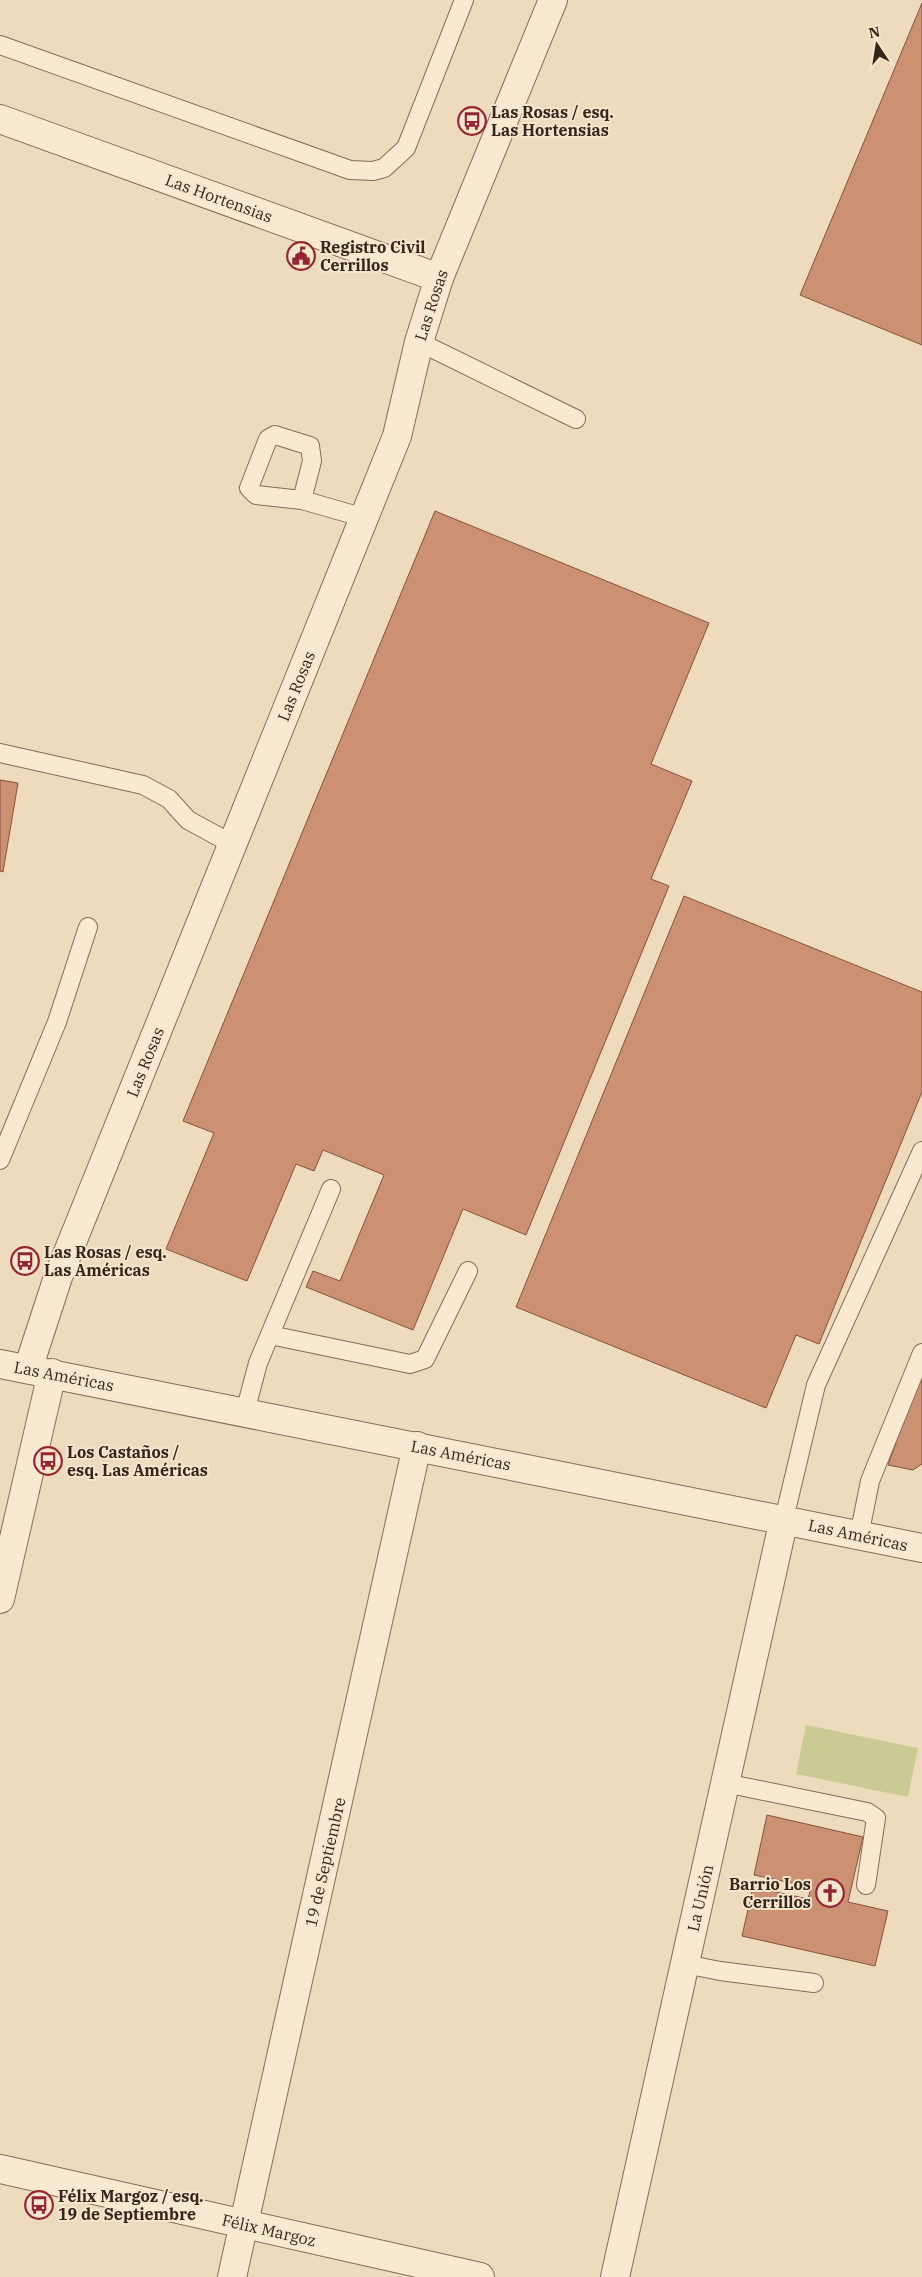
<svg xmlns="http://www.w3.org/2000/svg" width="922" height="2277" viewBox="0 0 922 2277" font-family="'IBM Plex Serif',serif">
<rect width="100%" height="100%" fill="#eedbbe"/>
<path fill="#cacb92" d="M806 1725 918 1748 908 1797 796 1774Z"/>
<g fill="#cc9073" stroke="#85533c">
<path d="M922 3V345L800 295Z"/>
<path d="M435 511 709 623 651 764 692 781 651 879 669 886 526 1235 463 1209 413 1330 306 1287 313 1271 340 1281 384 1175 323 1150 314 1171 296 1164 247 1281 166 1249 214 1133 183 1121Z"/>
<path d="M0 780 18 783 3 872 0 871Z"/>
<path d="M684 896 922 992V1092L819 1344 796 1335 766 1408 516 1307Z"/>
<path d="M922 1360V1464L913 1470 888 1465 896 1443 887 1441Z"/>
<path d="M767 1815 863 1837 848 1902 888 1911 875 1966 742 1936 753 1887 808 1899 811 1887 754 1875Z"/>
</g>
<g fill="none" stroke-linecap="round" stroke-linejoin="round">
<defs>
<g id="service">
<path d="M0 45 350 170 373 171 384 168 406 148 464 0"/>
<path d="M419 342 576 419"/>
<path d="M302 500 312 461 310 446 275 435 268 439 249 488 256 495 302 500 365 518"/>
<path d="M0 753 143 785 169 799 188 820 232 844"/>
<path d="M0 1160 57 1022 88 927"/>
<path d="M270 1335 410 1364 425 1359 468 1271"/>
<path d="M245 1412 258 1363 331 1189"/>
<path d="M784 1519 816 1385 922 1151"/>
<path d="M859 1536 870 1481 922 1353"/>
<path d="M725 1783 867 1812 876 1818 866 1885"/>
<path d="M685 1964 720 1971 814 1983"/>
</g>
<g id="minor">
<path d="M0 119 439 278"/>
<path d="M28 1369 58 1277 397 436 419 342 439 278 553 0"/>
<path d="M0 1599 52 1373"/>
<path d="M0 2169 480 2277"/>
<path d="M232 2277 417 1446"/>
<path d="M615 2277 784 1519"/>
</g>
<path id="tertiary" d="M0 1364 922 1548"/>
</defs>
<use href="#service" stroke="#866b57" stroke-width="20"/>
<use href="#minor" stroke="#866b57" stroke-width="30"/>
<use href="#tertiary" stroke="#866b57" stroke-width="30"/>
<use href="#service" stroke="#f9e9d1" stroke-width="18"/>
<use href="#minor" stroke="#f9e9d1" stroke-width="28"/>
<use href="#tertiary" stroke="#f9e9d1" stroke-width="28"/>
</g>
<defs>
<symbol id="bus-ring" viewBox="-11 -11 22 22"><circle r="9.5" fill="#f5e6cd" stroke="#952631" stroke-width="1.5"/><path d="M-5-6H5V4H4V6H2V4H-2V6H-4V4H-5ZM-3.5-4V0h7V-4ZM-3.5 1.2v1.5H-2V1.2ZM2 1.2v1.5H3.5V1.2Z" fill="#952631"/></symbol>
<symbol id="civic-ring" viewBox="-11 -11 22 22"><circle r="9.5" fill="#f5e6cd" stroke="#952631" stroke-width="1.5"/><path d="M-.6-6.5H3V-4.5H.6V-3L4-1V1h2V6H-6V1h2V-1L-.6-3ZM-1.2 2.5V6h2.4V2.5Z" fill="#952631"/></symbol>
<symbol id="church-ring" viewBox="-11 -11 22 22"><circle r="9.5" fill="#f5e6cd" stroke="#952631" stroke-width="1.5"/><path d="M-1.2-6h2.4v3.5h3.3v2.4h-3.3V6h-2.4V-.1h-3.3v-2.4h3.3Z" fill="#952631"/></symbol>
</defs>
<g fill-rule="evenodd">
<use href="#bus-ring" x="456" y="105" width="32" height="32"/>
<use href="#civic-ring" x="285" y="240" width="32" height="32"/>
<use href="#bus-ring" x="9" y="1245" width="32" height="32"/>
<use href="#bus-ring" x="32" y="1445" width="32" height="32"/>
<use href="#church-ring" x="814" y="1877" width="32" height="32"/>
<use href="#bus-ring" x="23" y="2189" width="32" height="32"/>
</g>
<g text-anchor="middle" dominant-baseline="central" stroke-width="4" stroke-linejoin="round" paint-order="stroke">
<g font-size="16" font-weight="bold" fill="#35251b" stroke="#f5e6cd" text-anchor="start">
<text x="491" y="112">Las Rosas / esq.<tspan x="491" dy="18">Las Hortensias</tspan></text>
<text x="320" y="247">Registro Civil<tspan x="320" dy="18">Cerrillos</tspan></text>
<text x="44" y="1252">Las Rosas / esq.<tspan x="44" dy="18">Las Américas</tspan></text>
<text x="67" y="1452">Los Castaños /<tspan x="67" dy="18">esq. Las Américas</tspan></text>
<text x="811" y="1884" text-anchor="end">Barrio Los<tspan x="811" dy="18">Cerrillos</tspan></text>
<text x="58" y="2196">Félix Margoz / esq.<tspan x="58" dy="18">19 de Septiembre</tspan></text>
</g>
<g font-size="16" fill="#35251b" stroke="#f5e6cd">
<text transform="translate(219 198) rotate(20)">Las Hortensias</text>
<text transform="translate(431 305) rotate(-72)">Las Rosas</text>
<text transform="translate(296 686) rotate(-68)">Las Rosas</text>
<text transform="translate(145 1062) rotate(-68)">Las Rosas</text>
<text transform="translate(64 1376) rotate(11)">Las Américas</text>
<text transform="translate(461 1455) rotate(11)">Las Américas</text>
<text transform="translate(858 1535) rotate(12)">Las Américas</text>
<text transform="translate(325 1862) rotate(-77)">19 de Septiembre</text>
<text transform="translate(700 1898) rotate(-77)">La Unión</text>
<text transform="translate(269 2230) rotate(13)">Félix Margoz</text>
</g>
</g>
<g transform="translate(877 45) rotate(348)" stroke="#f5e6cd" stroke-width="4" paint-order="stroke">
<path d="M0-4L9 19L0 12L-9 19Z" fill="#35251b"/>
<text y="-8" font-size="14" font-weight="bold" text-anchor="middle" fill="#35251b">N</text>
</g>
</svg>
